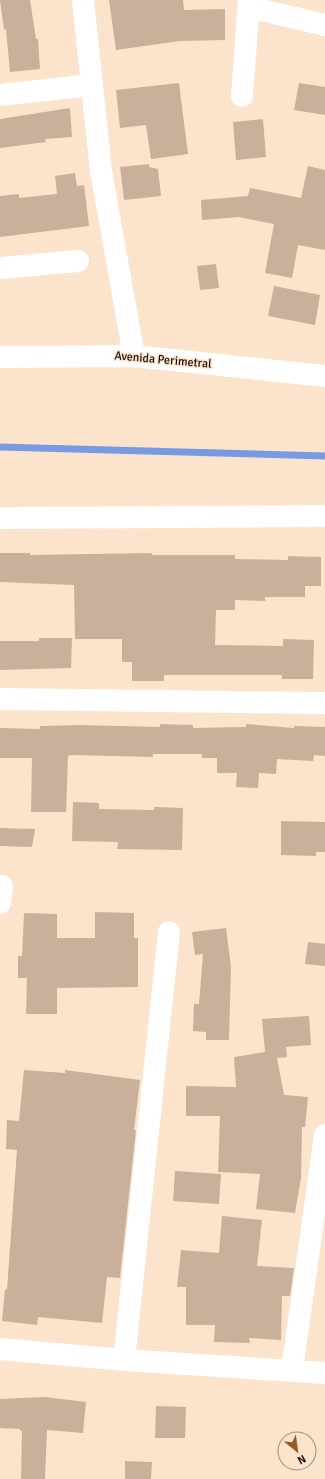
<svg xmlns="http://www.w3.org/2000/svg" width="325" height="1479" viewBox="0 0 325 1479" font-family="Signika,sans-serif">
<rect width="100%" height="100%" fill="#fce3cc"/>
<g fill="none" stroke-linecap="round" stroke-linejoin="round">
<path stroke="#779ae2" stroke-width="7" d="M0 447 325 456"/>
</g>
<g fill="#c9b09a">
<path d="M0 0H30L36 39H38L40 69 10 72 6 29 4 30Z"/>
<path d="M109 0H183L184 10 225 9V40L180 41 116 50Z"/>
<path d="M179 83 188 154 151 159 146 125 120 128 116 90Z"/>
<path d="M299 83 325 87V115L294 110Z"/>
<path d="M70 108 72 137 45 139 46 142 0 148V119Z"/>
<path d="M263 119 266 157 236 160 233 122Z"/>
<path d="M149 164V167L158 169 161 196 124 200 120 167Z"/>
<path d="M308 166 325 170V250L298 245 292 278 265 273 274 224 239 217 202 220 201 200 248 196 250 188 301 198Z"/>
<path d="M75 173 77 186 84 185 89 226 0 237V196L19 194V198L57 194 55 176Z"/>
<path d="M216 264 219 288 200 290 197 266Z"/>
<path d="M274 286 320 295 315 325 268 316Z"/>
<path d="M0 553H30V555L152 553V555H235V559L288 560V556L321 557V586H305V597H265V601L235 600V610H216L215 645 283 646V639L314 640 313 679H282V675H164V681H132V662H122V639H75L74 585 0 582Z"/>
<path d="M39 638H72L71 668 0 670V641H39Z"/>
<path d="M160 724 193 725V728L246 727V724L294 728V726L325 727V756L314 755 313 761 277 759 276 774 259 773 258 788 236 787 237 773H217V758H202V754H153V757L72 755 68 756 66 812H31L32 758H0V728L40 729V726L81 725 160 727Z"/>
<path d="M73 802 99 803V809L154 810V807L183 808 182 850 117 849 118 842 72 841Z"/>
<path d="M281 821 325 822V852H316V856L281 855Z"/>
<path d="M0 828 35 829 32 847 0 846Z"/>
<path d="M95 912 134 913V938H138V987L57 988V1014H26L27 978H18V956H22L24 913 57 914V938H95Z"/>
<path d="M226 928 231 967 229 1040H206V1032L193 1031 194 1004H199L203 954 195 955 192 932Z"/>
<path d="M308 942 325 944V966L305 964Z"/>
<path d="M309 1016 311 1045 286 1047 287 1057 277 1058 284 1095 308 1097 305 1127H302L301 1178 295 1213 256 1209 260 1174 218 1172 220 1116H186V1086L236 1087 234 1057 265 1052 262 1019Z"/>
<path d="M24 1070 65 1073V1070L140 1080 134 1130H136L120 1278 107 1277 102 1323 38 1317 37 1325 2 1321 5 1289 7 1290 17 1150 6 1149 7 1120 19 1121Z"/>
<path d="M175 1171 221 1174 219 1204 173 1201Z"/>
<path d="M222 1216 262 1220 257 1266 294 1268 290 1296H282L281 1340 249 1338 250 1343 214 1342 215 1325H186V1287H177L181 1250 219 1253Z"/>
<path d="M45 1397 86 1402 83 1433 47 1430 45 1479H21L22 1431H20V1429L0 1428V1399Z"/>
<path d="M156 1406 186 1407 185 1438H155Z"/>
<path d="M125 1461 152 1462 151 1479H125Z"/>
</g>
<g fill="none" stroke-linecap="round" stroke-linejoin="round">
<g stroke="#fff" stroke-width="22">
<path d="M83 0 101 171 134 356"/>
<path d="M249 7 325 25"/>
<path d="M0 95 92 85"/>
<path d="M242 96 249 0"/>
<path d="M0 268 78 261"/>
<path d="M0 357 134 356 325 376"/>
<path d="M0 518 325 516"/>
<path d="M0 699 325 703"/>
<path d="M0 886H2L0 903"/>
<path d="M0 1349 124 1360 325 1373"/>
<path d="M124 1360 169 932"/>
<path d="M292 1370 325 1135"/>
</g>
</g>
<g text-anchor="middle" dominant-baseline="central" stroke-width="3" stroke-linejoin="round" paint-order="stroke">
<g font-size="12" fill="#191008" stroke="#fce3cc">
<text transform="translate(163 360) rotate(5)">Avenida Perimetral</text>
</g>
</g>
<g transform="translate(297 1451) rotate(151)"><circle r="19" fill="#fce3cc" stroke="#a18f7e"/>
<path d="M0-3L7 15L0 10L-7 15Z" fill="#995923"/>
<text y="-6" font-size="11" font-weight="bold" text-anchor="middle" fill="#191008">N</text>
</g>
</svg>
